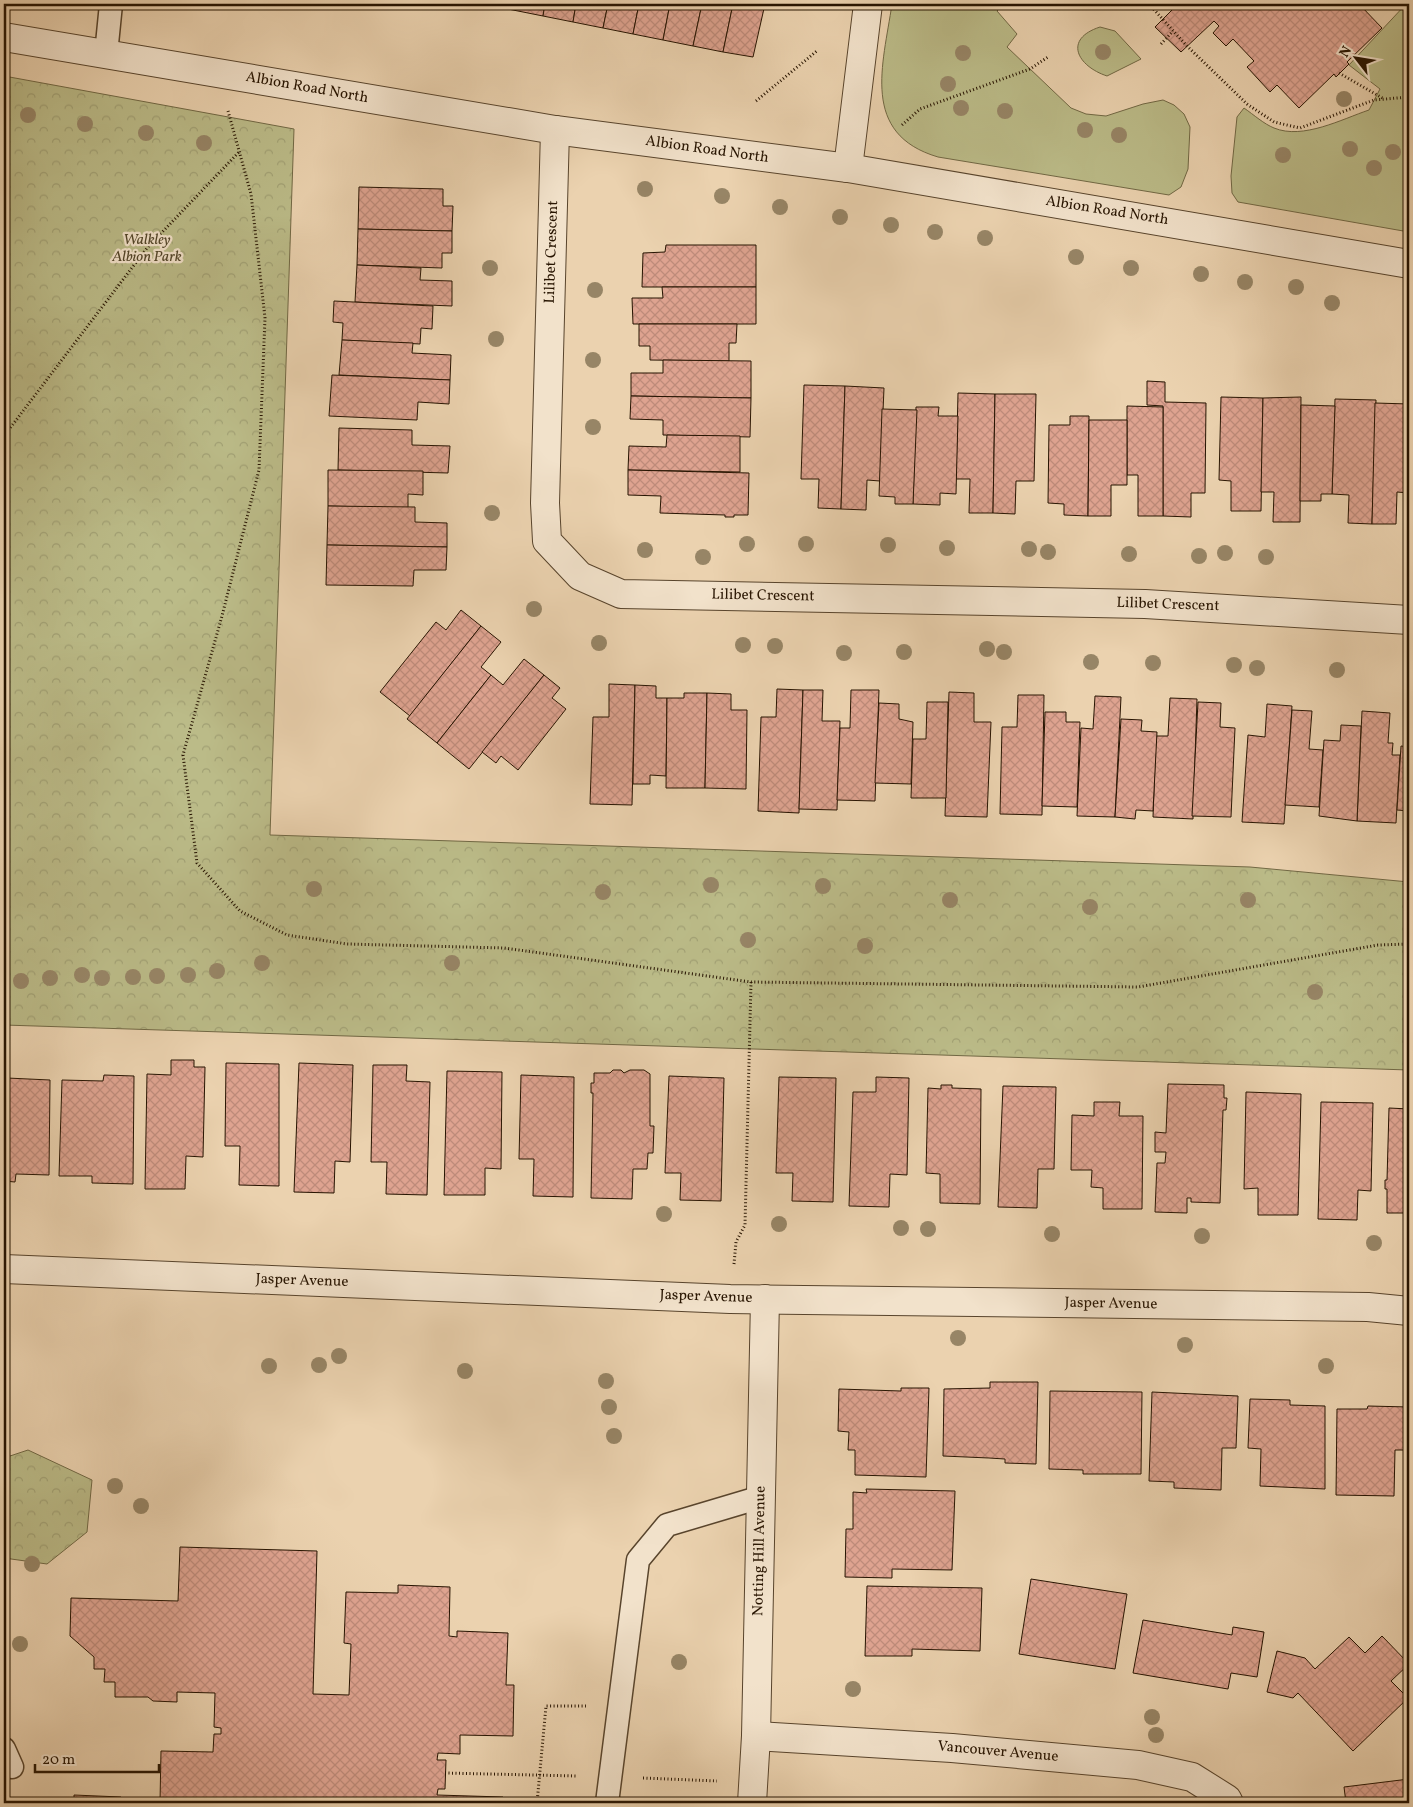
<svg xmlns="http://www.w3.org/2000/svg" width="1413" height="1807" viewBox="0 0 1413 1807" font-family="Vollkorn,serif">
  <defs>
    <pattern id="park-crowns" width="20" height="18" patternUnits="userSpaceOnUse" patternTransform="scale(1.25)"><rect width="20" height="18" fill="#bb8"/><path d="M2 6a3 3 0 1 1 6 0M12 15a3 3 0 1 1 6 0" fill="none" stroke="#a1a074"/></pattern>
    <pattern id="building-cross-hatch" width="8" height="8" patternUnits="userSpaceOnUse" patternTransform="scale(1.25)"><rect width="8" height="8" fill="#dea390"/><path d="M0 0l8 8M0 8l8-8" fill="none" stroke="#be8b7a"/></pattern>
  </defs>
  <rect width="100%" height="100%" fill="#ebd2af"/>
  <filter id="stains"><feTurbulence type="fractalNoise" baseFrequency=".004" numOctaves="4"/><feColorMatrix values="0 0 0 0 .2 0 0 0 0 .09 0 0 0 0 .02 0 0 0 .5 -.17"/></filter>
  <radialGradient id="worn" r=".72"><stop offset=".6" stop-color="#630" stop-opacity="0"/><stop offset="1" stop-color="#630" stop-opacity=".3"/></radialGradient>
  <g fill="#bb8" stroke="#716844">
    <path d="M892,4H1003L997,11L1017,34L1007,47L1071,108L1086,114L1106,116L1143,104L1163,100L1174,105L1184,114L1190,127L1188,169L1181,187L1169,195L938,157C860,134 883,65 892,4Z"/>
    <path d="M1406,4H1409V232L1238,202L1232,193L1231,176L1237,117L1244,108C1254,115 1264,124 1274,128C1303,140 1342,119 1369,110L1380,89L1349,65Z"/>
    <path d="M1100,27L1115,31L1141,59L1107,76C1077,66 1063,39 1100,27Z"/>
  </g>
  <g fill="url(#park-crowns)" stroke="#716844">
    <path d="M4,76L294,129L270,835L1250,867L1409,882V1070L4,1025Z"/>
    <path d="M28,1450L92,1480L87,1532L47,1564L4,1558V1458Z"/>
  </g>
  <g fill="url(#building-cross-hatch)" stroke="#271401">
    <path d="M483,4H514L513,10Z"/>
    <path d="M514,4H545L543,16L513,10Z"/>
    <path d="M545,4H576L573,22L543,16Z"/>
    <path d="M576,4H608L603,28L573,22Z"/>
    <path d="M608,4H639L633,34L603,28Z"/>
    <path d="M639,4H670L663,40L633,34Z"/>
    <path d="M670,4H702L693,46L663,40Z"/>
    <path d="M702,4H733L723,52L693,46Z"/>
    <path d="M733,4H765L753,57L723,52Z"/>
    <path d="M1178,4H1361L1360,5L1382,28L1347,62L1349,64L1336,77L1334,74L1299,108L1277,85L1270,92L1247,67L1254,61L1233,39L1226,46L1213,33L1219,26L1214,21L1181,52L1155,27Z"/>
    <path d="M359,187L443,189V206H453L452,231L358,229Z"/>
    <path d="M358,229L452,231V253H442V268L357,265Z"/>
    <path d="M666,245H756V287H642L643,253L665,252Z"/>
    <path d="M357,265L421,268L420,280L452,281V306L355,302Z"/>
    <path d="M662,287H756V324H633L632,298H663Z"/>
    <path d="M334,301L433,306L432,329L421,328L420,344L342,340L343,323L333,322Z"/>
    <path d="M639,324H737L736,343H729V361L650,360V346H639Z"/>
    <path d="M342,340L413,343L412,353L451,355L450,380L339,375Z"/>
    <path d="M663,360L751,361V398L631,396V373H663Z"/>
    <path d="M332,375L450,380L449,404L418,402L417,420L329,416Z"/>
    <path d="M1147,381L1165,382V402L1206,403L1205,493H1191V517L1163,516V406L1147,405Z"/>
    <path d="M804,385L845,386L841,509L818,508L819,479H801Z"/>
    <path d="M845,386L884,388L880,481L867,480L866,510L841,509Z"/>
    <path d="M958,393L995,394L993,513H969L970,479H956Z"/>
    <path d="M995,394H1036L1034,481H1016L1015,514L993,513Z"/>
    <path d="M631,396L751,398L750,437L663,435V420L630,419Z"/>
    <path d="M1221,397L1263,398L1261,511H1231V481L1219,480Z"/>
    <path d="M1301,397L1300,522H1273L1274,492H1261L1263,398Z"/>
    <path d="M1335,399L1376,400L1372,524L1348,523L1349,495L1332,494Z"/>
    <path d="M1375,403L1409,404V493L1397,492L1396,524H1372Z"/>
    <path d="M1301,405L1335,406L1332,494H1321V501H1300Z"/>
    <path d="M1127,406L1163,407V516H1138V475H1127Z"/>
    <path d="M916,407H939L938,416H958L956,494L940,493V505L913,504Z"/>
    <path d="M882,409L917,410L913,504H895V497L879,496Z"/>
    <path d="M1070,416H1089L1088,516L1064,515V504L1048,503L1049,425H1070Z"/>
    <path d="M1089,420H1127V485H1111V516H1088Z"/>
    <path d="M339,428L412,430V445L450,446L448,473L338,470Z"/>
    <path d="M667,435L740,436V472L628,470L629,446L666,447Z"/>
    <path d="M328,470L423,471V495L408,494V508L328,506Z"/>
    <path d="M628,470L749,473L748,515H734V517H725V515L660,513L661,496L628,495Z"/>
    <path d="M328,506L415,507V522L447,523V547L327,545Z"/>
    <path d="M327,545L447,547L446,570H414L413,586L326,585Z"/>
    <path d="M461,610L481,626L410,716L380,692L436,622L446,630Z"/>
    <path d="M481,626L501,642L481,667L491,675L437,743L407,719Z"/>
    <path d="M524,659L544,675L469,769L437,743L491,675L503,685Z"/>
    <path d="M544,675L560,688L552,698L566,709L518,770L501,756L496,763L482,752Z"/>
    <path d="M609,684L635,685L632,805L590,804L593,717H609Z"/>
    <path d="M635,685L656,686V698H667L666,776L650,775V784H633Z"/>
    <path d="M777,689L803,690L799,813L758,811L761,717H776Z"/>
    <path d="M803,690H823L822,721H840L837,810L799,809Z"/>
    <path d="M851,690H879L875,801L837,800L840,728H850Z"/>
    <path d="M949,692L974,693V722H991L987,817L945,816Z"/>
    <path d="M684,693H707L705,788H666L667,698H684Z"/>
    <path d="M707,693L731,694V710H747L746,789L705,788Z"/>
    <path d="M1018,695H1044L1042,815L1000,814L1002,727H1017Z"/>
    <path d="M1095,696L1121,697L1115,817L1077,816L1081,728L1093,729Z"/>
    <path d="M1170,698L1197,699L1193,819L1153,817L1156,736H1168Z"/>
    <path d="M927,702H948L946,798H911L913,739H926Z"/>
    <path d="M1198,702L1221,703L1220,727L1235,728L1231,817L1192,816Z"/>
    <path d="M879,703L899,704V719L913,722L911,784L875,783Z"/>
    <path d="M1267,704L1292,706L1284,824L1242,822L1248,735L1265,737Z"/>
    <path d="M1292,710L1312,711L1309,749L1323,750L1319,807L1285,805Z"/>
    <path d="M1362,711L1390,713L1388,743H1393L1392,755H1400L1396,823L1357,821Z"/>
    <path d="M1045,712H1066V722H1080L1077,807L1042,806Z"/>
    <path d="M1121,719L1142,720L1141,731L1157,732L1153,811L1136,810L1135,819L1115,817Z"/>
    <path d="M1341,725L1361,726L1357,821L1319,816L1324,740L1340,741Z"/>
    <path d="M1401,746L1409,747V811L1397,810Z"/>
    <path d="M171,1060H194V1067H205L203,1157L186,1156L185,1189H145L147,1074L171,1075Z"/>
    <path d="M226,1063L279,1064V1186L239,1185L240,1146H225Z"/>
    <path d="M299,1063L353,1065L350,1162L335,1161L334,1193L294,1192Z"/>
    <path d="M373,1065H407L406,1081L430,1082L427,1195L386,1194L387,1162H371Z"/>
    <path d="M613,1070H621L624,1073L630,1070H644L650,1074V1126H654L653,1153H648L647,1169H633L632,1199L591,1198L593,1093H591V1083H594V1073H610Z"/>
    <path d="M447,1071L502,1072L501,1169L485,1168V1195H444Z"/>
    <path d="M4,1072H8L7,1078L50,1080L49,1175L16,1174L15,1182L4,1181Z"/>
    <path d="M104,1075L134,1076L133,1184L92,1183V1176H59L62,1080L103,1081Z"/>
    <path d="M521,1075L574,1077L573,1197L533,1196L534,1159H519Z"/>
    <path d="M669,1076L724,1078L721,1201L680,1200L681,1173H665Z"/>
    <path d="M779,1077L836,1078L833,1202L792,1201L793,1173H776Z"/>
    <path d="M876,1077L909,1078L907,1175L890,1174L889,1207L849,1206L853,1092H876Z"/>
    <path d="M1168,1084L1224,1085V1098H1227L1226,1110H1223L1220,1203L1191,1202V1198H1187V1213L1155,1212L1157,1163H1165L1166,1152H1155V1132L1166,1133Z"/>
    <path d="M941,1085H952V1088L981,1089L980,1204L940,1203V1174L926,1173L928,1088L941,1089Z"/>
    <path d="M1003,1086L1056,1087L1054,1169H1038L1037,1208L998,1207Z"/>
    <path d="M1246,1092L1301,1094L1298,1215H1258V1188L1244,1189Z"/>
    <path d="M1094,1102H1120L1119,1116H1143L1142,1209H1103V1188L1091,1187L1092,1170H1071L1072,1115L1094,1116Z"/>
    <path d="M1321,1102L1373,1103L1371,1191L1358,1190L1357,1220L1318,1219Z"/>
    <path d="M1389,1108L1409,1109V1213H1387V1189H1385V1180H1387Z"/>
    <path d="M990,1382H1038L1036,1464L1005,1463V1459L989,1458L943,1456L944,1389L990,1388Z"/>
    <path d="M901,1388H929L926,1477L855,1475V1450H848L849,1432L838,1431L839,1389L901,1391Z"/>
    <path d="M1050,1391L1142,1392L1141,1474H1083V1470L1049,1469Z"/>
    <path d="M1152,1392L1238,1396L1236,1448H1222L1221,1490L1174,1488V1482L1149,1481Z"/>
    <path d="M1250,1399L1290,1400V1405L1325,1406V1489L1260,1486L1261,1449L1248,1448Z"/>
    <path d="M1368,1406L1409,1407L1408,1450H1395L1394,1496L1336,1495L1337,1409H1367Z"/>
    <path d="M866,1489L955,1491L952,1570L892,1569V1578L845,1577L846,1529H853V1492L867,1493Z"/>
    <path d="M180,1547L317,1551L313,1694L349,1695L351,1644L344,1643L346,1592L398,1593V1585L450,1587L449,1636L457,1637V1631L508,1633L506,1685H514L513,1736L460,1735V1754L438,1753L437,1760H446L445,1789H438L437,1795L503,1797V1803L160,1802L161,1751L213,1752L214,1734H221V1728L214,1727L215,1693L177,1692V1702L153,1701L148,1697H115V1682H104L105,1669H94V1657L70,1636L71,1598L178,1601Z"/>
    <path d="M1031,1579L1127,1594L1115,1669L1019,1654Z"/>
    <path d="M867,1586L982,1588L980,1651L912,1649V1656H865Z"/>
    <path d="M1143,1620L1232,1635L1233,1627L1264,1632L1257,1677L1231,1673L1228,1689L1133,1673Z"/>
    <path d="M1382,1636L1409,1664L1391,1681L1408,1698L1353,1751L1298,1693L1293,1698L1267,1692L1277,1651L1305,1658L1315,1669L1349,1637L1365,1653Z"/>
    <path d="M1409,1779V1803H1346L1344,1787Z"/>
    <path d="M74,1795L121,1797V1803H74Z"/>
  </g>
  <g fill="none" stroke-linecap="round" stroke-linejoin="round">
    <defs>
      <g id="service">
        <path d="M106,54L111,4"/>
        <path d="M4,1749L12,1767"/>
        <path d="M607,1803L638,1560L667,1525L761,1497"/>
      </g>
      <g id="minor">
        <path d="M555,130L545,503L547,541L580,576L621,594L1145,604L1409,620"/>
        <path d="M4,1269L730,1299L1368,1307L1409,1311"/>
        <path d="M756,1736L952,1748L1138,1765L1192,1777L1227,1799L1229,1803"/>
        <path d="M752,1803L756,1736L765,1299"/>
      </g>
      <g id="tertiary">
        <path d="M4,37L555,130L848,168L1409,264"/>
        <path d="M848,168L868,4"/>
      </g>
    </defs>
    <use href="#service" stroke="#58442c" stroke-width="25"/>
    <use href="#minor" stroke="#58442c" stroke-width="30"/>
    <use href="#tertiary" stroke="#58442c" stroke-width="30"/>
    <g stroke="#271401" stroke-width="3" stroke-dasharray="1 2.5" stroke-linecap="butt">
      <path d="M1149,4L1187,46L1247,104L1274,122L1300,128L1374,100L1409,97"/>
      <path d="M1161,44L1173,31"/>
      <path d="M1339,73L1384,99"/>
      <path d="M756,101L818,50"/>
      <path d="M228,111L251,194L265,318L259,470L222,616L183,755L197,863L240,911L287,935L347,944L504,948L751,982L1138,987L1378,945L1409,944"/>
      <path d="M902,125L920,109L1030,69L1048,57"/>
      <path d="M4,436L147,248L239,152"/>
      <path d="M734,1264L736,1242L745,1225L751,982"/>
      <path d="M445,1773L577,1776"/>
      <path d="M643,1778L717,1781"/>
      <path d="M537,1803L546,1706H586"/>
    </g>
    <use href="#service" stroke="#f2e2cb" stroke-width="22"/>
    <use href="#minor" stroke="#f2e2cb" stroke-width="28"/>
    <use href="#tertiary" stroke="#f2e2cb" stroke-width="28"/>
  </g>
  <g fill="#978566">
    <circle cx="1103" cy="52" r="8"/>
    <circle cx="963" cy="53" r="8"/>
    <circle cx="948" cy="84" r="8"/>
    <circle cx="1344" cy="99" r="8"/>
    <circle cx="961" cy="108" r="8"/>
    <circle cx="1005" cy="111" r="8"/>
    <circle cx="28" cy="115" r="8"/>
    <circle cx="85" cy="124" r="8"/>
    <circle cx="1085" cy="130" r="8"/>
    <circle cx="146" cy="133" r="8"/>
    <circle cx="1119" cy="135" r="8"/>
    <circle cx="204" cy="143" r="8"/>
    <circle cx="1350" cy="149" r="8"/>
    <circle cx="1393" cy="152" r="8"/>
    <circle cx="1283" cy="155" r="8"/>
    <circle cx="1374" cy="168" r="8"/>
    <circle cx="645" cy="189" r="8"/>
    <circle cx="722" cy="196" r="8"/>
    <circle cx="780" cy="207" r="8"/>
    <circle cx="840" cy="217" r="8"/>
    <circle cx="891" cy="225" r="8"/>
    <circle cx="935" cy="232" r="8"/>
    <circle cx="985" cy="238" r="8"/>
    <circle cx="1076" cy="257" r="8"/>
    <circle cx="490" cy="268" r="8"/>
    <circle cx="1131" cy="268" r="8"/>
    <circle cx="1201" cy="274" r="8"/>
    <circle cx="1245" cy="282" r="8"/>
    <circle cx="1296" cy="287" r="8"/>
    <circle cx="595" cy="290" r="8"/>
    <circle cx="1332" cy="303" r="8"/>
    <circle cx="496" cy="339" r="8"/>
    <circle cx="593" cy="360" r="8"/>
    <circle cx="593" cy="427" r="8"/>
    <circle cx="492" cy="513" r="8"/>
    <circle cx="747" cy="544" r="8"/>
    <circle cx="806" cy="544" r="8"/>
    <circle cx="888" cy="545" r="8"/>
    <circle cx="947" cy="548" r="8"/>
    <circle cx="1029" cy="549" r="8"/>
    <circle cx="645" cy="550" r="8"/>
    <circle cx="1048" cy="552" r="8"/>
    <circle cx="1225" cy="553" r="8"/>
    <circle cx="1129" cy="554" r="8"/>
    <circle cx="1199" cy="556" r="8"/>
    <circle cx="703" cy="557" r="8"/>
    <circle cx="1266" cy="557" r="8"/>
    <circle cx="534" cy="609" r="8"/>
    <circle cx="599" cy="643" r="8"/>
    <circle cx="743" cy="645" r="8"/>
    <circle cx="775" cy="646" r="8"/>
    <circle cx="987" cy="649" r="8"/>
    <circle cx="904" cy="652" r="8"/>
    <circle cx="1004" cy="652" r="8"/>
    <circle cx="844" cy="653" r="8"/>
    <circle cx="1091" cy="662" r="8"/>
    <circle cx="1153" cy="663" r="8"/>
    <circle cx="1234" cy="665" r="8"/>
    <circle cx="1257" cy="668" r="8"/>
    <circle cx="1337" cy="670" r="8"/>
    <circle cx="711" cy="885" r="8"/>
    <circle cx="823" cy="886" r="8"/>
    <circle cx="314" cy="889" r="8"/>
    <circle cx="603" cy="892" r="8"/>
    <circle cx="950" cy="900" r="8"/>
    <circle cx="1248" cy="900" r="8"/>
    <circle cx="1090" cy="907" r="8"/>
    <circle cx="748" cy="940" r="8"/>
    <circle cx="865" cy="946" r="8"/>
    <circle cx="262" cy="963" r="8"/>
    <circle cx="452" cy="963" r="8"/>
    <circle cx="217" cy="971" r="8"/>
    <circle cx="82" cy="975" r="8"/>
    <circle cx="188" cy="975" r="8"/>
    <circle cx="157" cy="976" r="8"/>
    <circle cx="133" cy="977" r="8"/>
    <circle cx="50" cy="978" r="8"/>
    <circle cx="102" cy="978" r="8"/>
    <circle cx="21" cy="981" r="8"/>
    <circle cx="1315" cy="992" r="8"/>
    <circle cx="664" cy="1214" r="8"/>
    <circle cx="779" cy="1224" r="8"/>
    <circle cx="901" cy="1228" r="8"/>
    <circle cx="928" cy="1229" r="8"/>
    <circle cx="1052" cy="1234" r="8"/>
    <circle cx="1202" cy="1236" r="8"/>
    <circle cx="1374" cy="1243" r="8"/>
    <circle cx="958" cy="1338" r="8"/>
    <circle cx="1185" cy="1345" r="8"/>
    <circle cx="339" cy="1356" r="8"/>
    <circle cx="319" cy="1365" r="8"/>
    <circle cx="269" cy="1366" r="8"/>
    <circle cx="1326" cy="1366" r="8"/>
    <circle cx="465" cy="1371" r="8"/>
    <circle cx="606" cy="1381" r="8"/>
    <circle cx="609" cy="1407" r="8"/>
    <circle cx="614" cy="1436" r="8"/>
    <circle cx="115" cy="1486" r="8"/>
    <circle cx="141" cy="1506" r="8"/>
    <circle cx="32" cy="1564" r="8"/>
    <circle cx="20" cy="1644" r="8"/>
    <circle cx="679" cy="1662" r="8"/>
    <circle cx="853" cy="1689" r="8"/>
    <circle cx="1152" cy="1717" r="8"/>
    <circle cx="1156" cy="1735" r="8"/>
  </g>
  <g text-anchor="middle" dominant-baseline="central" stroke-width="4.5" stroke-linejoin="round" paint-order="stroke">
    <g font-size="15" fill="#271401" stroke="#f2e2cb">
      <text transform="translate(307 88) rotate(10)">Albion Road North</text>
      <text transform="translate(707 150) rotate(8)">Albion Road North</text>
      <text transform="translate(1107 211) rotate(9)">Albion Road North</text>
      <text transform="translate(552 252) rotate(-88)">Lilibet Crescent</text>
      <text transform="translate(763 596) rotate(1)">Lilibet Crescent</text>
      <text transform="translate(1168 605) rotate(2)">Lilibet Crescent</text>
      <text transform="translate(302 1281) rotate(2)">Jasper Avenue</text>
      <text transform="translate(706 1297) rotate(2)">Jasper Avenue</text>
      <text transform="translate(1111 1304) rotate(1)">Jasper Avenue</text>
      <text transform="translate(760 1551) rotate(-89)">Notting Hill Avenue</text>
      <text transform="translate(998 1752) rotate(5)">Vancouver Avenue</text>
    </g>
    <g font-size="15" font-style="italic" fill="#53462a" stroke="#f2e2cb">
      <text x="147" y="240">Walkley<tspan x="147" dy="17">Albion Park</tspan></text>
    </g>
  </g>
  <rect width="1413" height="1807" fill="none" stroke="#ebd2af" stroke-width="20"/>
  <rect x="5" y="5" width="1403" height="1797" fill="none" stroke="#271401" stroke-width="2.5"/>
  <rect x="10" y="10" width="1393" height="1787" fill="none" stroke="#271401"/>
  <g transform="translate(1356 58) rotate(301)" stroke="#f2e2cb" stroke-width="4" paint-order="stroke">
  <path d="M0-4L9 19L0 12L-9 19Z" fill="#271401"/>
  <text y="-8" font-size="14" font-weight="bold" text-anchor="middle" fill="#271401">N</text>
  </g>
  <path d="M35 1764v8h124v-8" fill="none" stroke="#271401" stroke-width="2.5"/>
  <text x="42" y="1764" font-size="15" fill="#271401" stroke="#f2e2cb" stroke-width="4" paint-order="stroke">20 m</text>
  <rect width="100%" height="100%" filter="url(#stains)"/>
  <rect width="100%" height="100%" fill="url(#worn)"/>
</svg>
